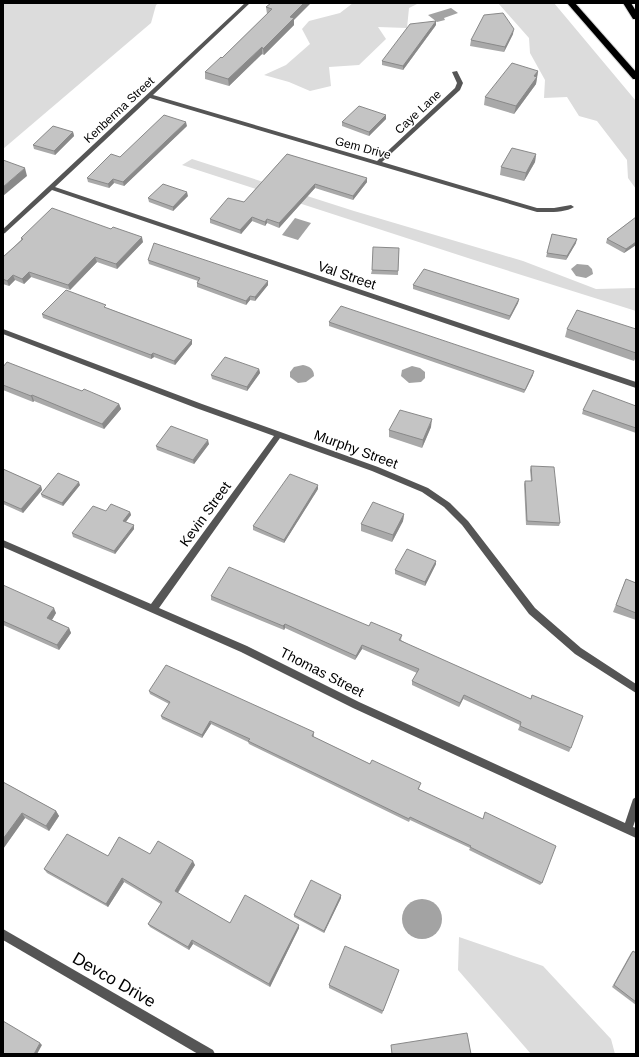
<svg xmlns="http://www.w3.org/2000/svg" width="639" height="1057" viewBox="0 0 639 1057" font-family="Arial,sans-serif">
  <rect width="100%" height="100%" fill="#fff"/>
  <g fill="#dcdcdc">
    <path d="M3,3H159L156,5L151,23L3,149Z"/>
    <path d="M353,3H419L409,8L407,28L378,27L386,39L359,65L329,67L331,86L310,91L289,82L264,75L286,65L310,44L302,29L309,21L340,13Z"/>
    <path d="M498,3H554L636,101V189L628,178L627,160L597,121L579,116L567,97L544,98L545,80L530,53L529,38Z"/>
    <path d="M192,159L354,211L523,261L596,289L636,288V311L471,259L182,165Z"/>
    <path d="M459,937L543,966L611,1039L615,1054H531L458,970Z"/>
  </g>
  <g fill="#a3a3a3">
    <path d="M451,8L458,13L444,18L445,20L437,22L428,15Z"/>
    <path d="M295,218L311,223L298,240L282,235Z"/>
    <path d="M577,264L588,265L592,269L593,274L586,278L576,276L571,269Z"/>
    <path d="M303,365C309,366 314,369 314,376L306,382L298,383L290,377V372L294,367Z"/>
    <path d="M412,366L420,368L425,372V378L421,382L409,383L401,376L402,370Z"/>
    <circle cx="422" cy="919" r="20"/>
  </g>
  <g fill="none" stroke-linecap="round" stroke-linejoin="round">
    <defs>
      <g id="motorway">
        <path d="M567,3H575L636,72V79H633Z"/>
        <path d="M623,3H631L636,11V19H633Z"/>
      </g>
    </defs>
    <use href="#motorway" stroke="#dbdbdb" stroke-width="2"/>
    <g fill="#555" fill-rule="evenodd">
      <path d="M245,3H250L153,95L377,161L455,88L457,83L452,72L457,71L463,83L460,90L382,162L537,208H554L571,205L574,207C565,213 548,212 537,212L150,98L55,187L636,382V388L52,190L5,233L3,234V229Z"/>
      <path d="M3,329L202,404L378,467L428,488L450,503L468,521L535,608L581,648L636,684V693L575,654L529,614L462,525L444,507L422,492L372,471L280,438L159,608L247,646L359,702L625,823L633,799L636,797V818L633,827L636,828V838L353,708L241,652L3,547V540L151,604L274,436L196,408L3,334Z"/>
      <path d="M3,929L213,1050L215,1054H198L3,940Z"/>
    </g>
    <use href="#motorway" fill="#000" fill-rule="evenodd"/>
  </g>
  <g fill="#a9a9a9">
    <path d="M271,3L294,20V25L264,55L262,54L229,86L205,79V72L222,58L267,14L266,7Z"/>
    <path d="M436,25L403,70L382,65V61Z"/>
    <path d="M513,34L504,52L470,46L471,40Z"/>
    <path d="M538,71L536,84L514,114L484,105L485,97Z"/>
    <path d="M386,119L369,136L342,126V122Z"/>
    <path d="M187,126L124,186L114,183L109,188L88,182L87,178L120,157Z"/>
    <path d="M73,132L74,136L55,155L34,149L33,145Z"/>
    <path d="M287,154L367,182L353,200L315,188L279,228L267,223L265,226L252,221L241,234L210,223V219L244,202Z"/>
    <path d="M536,154L535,162L524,181L500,175L501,167Z"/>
    <path d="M188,196L173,211L149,202L148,198Z"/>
    <path d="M636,217V245L624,253L606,243L607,239Z"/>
    <path d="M552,234L576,243L566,260L546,257Z"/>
    <path d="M21,238L143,242L117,269L97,262L70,290L31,277L24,284L15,280L9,286L3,284V257L21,240Z"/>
    <path d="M399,248L398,275L371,274L372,270Z"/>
    <path d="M148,260L268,285L255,301L250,300L246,305L197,287V283L198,281L149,264Z"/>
    <path d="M413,285L519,299L518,303L509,320L413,289Z"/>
    <path d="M107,308L192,340V344L175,365L154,357L151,359L43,318L42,314Z"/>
    <path d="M329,322L533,375L524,393L329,326Z"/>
    <path d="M567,329H636V357L634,361L565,337Z"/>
    <path d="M3,367L119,404L121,409L104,429L34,401L33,402L3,390Z"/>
    <path d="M259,369L260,373L247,391L212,379L211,375Z"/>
    <path d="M636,406V433L582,414L583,410Z"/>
    <path d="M431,427L422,448L389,437V430Z"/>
    <path d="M209,444L194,464L157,450L156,446Z"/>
    <path d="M531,466L560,523L559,526L526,525L524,484L525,481H531L530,470Z"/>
    <path d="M3,469L41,486L42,490L23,513L3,504Z"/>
    <path d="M80,485L63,506L42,497L41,494Z"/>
    <path d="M318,489L284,543L253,530V526Z"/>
    <path d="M106,511L130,512L131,515L126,522L134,529L115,554L73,537L72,533Z"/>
    <path d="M404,514L403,521L392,542L361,531V524Z"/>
    <path d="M436,564L425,586L395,574V570Z"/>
    <path d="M626,579L636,583V620L613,612Z"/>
    <path d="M3,585L56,613L52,620L69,628L71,633L59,650L3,625Z"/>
    <path d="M211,596L369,626L402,635L401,640L571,748L569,752L518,730L520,725L463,699L459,707L412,685V681L417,673L362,649L355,660L285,628L284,630L211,600Z"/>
    <path d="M149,691L314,732V737L370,764L420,785L419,789L542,883L540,885L469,850L470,848L410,820L409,822L249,744L248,742L211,724L202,738L162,719L161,716L169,704L150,694Z"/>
    <path d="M3,782L56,811L59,816L49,831L25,818L3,849Z"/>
    <path d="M150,854L195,865L178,893L230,923L299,928L270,987L193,944L189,950L150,927L148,924L161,904L124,882L108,907L47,873L44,869L108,856Z"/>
    <path d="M341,898L324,933L294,917V915Z"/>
    <path d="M633,951L636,953V1005L612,987L631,953Z"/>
    <path d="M399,970L382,1014L329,988V985Z"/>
  </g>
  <g fill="#898989">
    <path d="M304,3H311L294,20V25L264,55L263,49L290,17Z"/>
    <path d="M436,21V25L403,70V66Z"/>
    <path d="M514,29L513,34L504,52L505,47Z"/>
    <path d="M262,47V54L229,86L228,79Z"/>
    <path d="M538,71L536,84L514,114L516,106L534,76Z"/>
    <path d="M386,115V119L369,136V132Z"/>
    <path d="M186,122L187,126L124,186L123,182Z"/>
    <path d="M73,132L74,136L55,155L54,151Z"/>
    <path d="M536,154L535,162L524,181L526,173Z"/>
    <path d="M25,168L27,176L3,196V187Z"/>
    <path d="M367,178V182L353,200V196Z"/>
    <path d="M113,179L114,183L109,188L108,184Z"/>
    <path d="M315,184V188L279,228V223Z"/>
    <path d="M187,192L188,196L173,211V207Z"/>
    <path d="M252,217V221L241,234L240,230Z"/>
    <path d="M267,219V223L265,226V222Z"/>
    <path d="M142,237L143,242L117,269L116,264Z"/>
    <path d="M577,239L576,243L566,260L567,256Z"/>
    <path d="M636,242V245L624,253L626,249Z"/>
    <path d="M95,257L97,262L70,290L68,285Z"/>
    <path d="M29,272L31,277L24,284L22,279Z"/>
    <path d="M13,275L15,280L9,286L7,281Z"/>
    <path d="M268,281V285L255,301V297Z"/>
    <path d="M250,296V300L246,305V301Z"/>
    <path d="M519,299L518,303L509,320L510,316Z"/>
    <path d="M192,340V344L175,365L174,361Z"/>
    <path d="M153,353L154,357L151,359V355Z"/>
    <path d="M259,369L260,373L247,391V387Z"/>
    <path d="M534,371L533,375L524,393L525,390Z"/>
    <path d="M32,395L34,401L33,402L31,396Z"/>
    <path d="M119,404L121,409L104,429L102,424Z"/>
    <path d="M432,419L431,427L422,448L423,440Z"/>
    <path d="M208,440L209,444L194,464L193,460Z"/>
    <path d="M79,482L80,485L63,506L62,503Z"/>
    <path d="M318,485V489L284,543V540Z"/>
    <path d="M41,486L42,490L23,513L21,509Z"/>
    <path d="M130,512L131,515L124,524L123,521Z"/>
    <path d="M404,514L403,521L392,542L393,535Z"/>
    <path d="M134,525V529L115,554L114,551Z"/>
    <path d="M436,561V564L425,586V582Z"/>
    <path d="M54,608L56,613L50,623L47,618Z"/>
    <path d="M285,624V628L284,630L283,626Z"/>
    <path d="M69,628L71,633L59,650L57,645Z"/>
    <path d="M362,645V649L355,660L356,656Z"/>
    <path d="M464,695L463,699L459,707L460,703Z"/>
    <path d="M210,721L211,724L202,738V735Z"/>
    <path d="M56,811L59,816L49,831L46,826Z"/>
    <path d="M22,813L25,818L3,849V839Z"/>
    <path d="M193,861L195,865L176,895L175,891Z"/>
    <path d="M122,878L124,882L108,907L106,904Z"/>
    <path d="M341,895V898L324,933V931Z"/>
    <path d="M299,925V928L270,987L269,984Z"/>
    <path d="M192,940L193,944L189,950L188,947Z"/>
    <path d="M40,1043L42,1045L37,1054H34Z"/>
  </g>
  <g fill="#c4c4c4" stroke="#898989">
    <path d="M271,3H304L290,17L294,18L263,49L262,47L228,79L205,72L221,57L222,58L272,9L266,7Z"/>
    <path d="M503,13L514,29L505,47L471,40L484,15Z"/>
    <path d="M436,21L403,66L382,61L410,24Z"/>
    <path d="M512,63L538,71L534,76L537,77L516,106L485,97Z"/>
    <path d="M359,106L386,115L369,132L342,122Z"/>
    <path d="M164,115L186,122L123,182L113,179L108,184L87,178L111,154L120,157Z"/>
    <path d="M53,126L73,132L54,151L33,145Z"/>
    <path d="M512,148L536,154L526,173L501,167Z"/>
    <path d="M287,154L367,178L353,196L315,184L279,223L267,219L265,222L252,217L240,230L210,219L228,198L244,202Z"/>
    <path d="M3,160L25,168L3,187Z"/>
    <path d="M163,184L187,192L173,207L148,198Z"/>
    <path d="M52,208L111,229L113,227L142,237L116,264L95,257L68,285L29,272L22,279L13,275L7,281L3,279V257L23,239L21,238Z"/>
    <path d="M636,217V242L626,249L607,239Z"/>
    <path d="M552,234L577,239L567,256L547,253Z"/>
    <path d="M154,243L268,281L255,297L250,296L246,301L197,283L200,278L148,260Z"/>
    <path d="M373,247L399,248L398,271L372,270Z"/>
    <path d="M424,269L519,299L510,316L413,285Z"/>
    <path d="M66,290L106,305L104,307L192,340L174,361L153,353L151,355L42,314Z"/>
    <path d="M341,306L534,371L525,390L329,322Z"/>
    <path d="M577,310L636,329V353L567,329Z"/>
    <path d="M225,357L259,369L247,387L211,375Z"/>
    <path d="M7,362L82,391L84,389L119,404L102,424L32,395L31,396L3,385V367Z"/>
    <path d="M593,390L636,406V428L583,410Z"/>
    <path d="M400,410L432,419L423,440L389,430Z"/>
    <path d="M171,426L208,440L193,460L156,446Z"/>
    <path d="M531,466L554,467L560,523L527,521L525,481H532Z"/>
    <path d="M3,469L41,486L21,509L3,501Z"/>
    <path d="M58,473L79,482L62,503L41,494Z"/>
    <path d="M290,474L318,485L284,540L253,526Z"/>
    <path d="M373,502L404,514L393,535L361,524Z"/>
    <path d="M111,504L130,512L123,521L134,525L114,551L72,533L93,506L106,511Z"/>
    <path d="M407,549L436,561L425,582L395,570Z"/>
    <path d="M229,567L369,626L371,622L402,635L399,640L531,699L532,695L583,716L571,748L520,726L521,722L464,695L460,703L412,681L419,669L362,645L356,656L285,624L283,626L211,596Z"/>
    <path d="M626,579L636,583V613L616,605Z"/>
    <path d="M3,585L54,608L47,618L69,628L57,645L3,621Z"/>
    <path d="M166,665L314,732L312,736L370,764L372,760L421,783L418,789L483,819L485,812L556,846L542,883L470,847L471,846L410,817L409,819L248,741L250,739L210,721L202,735L161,716L170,702L149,691Z"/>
    <path d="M3,782L56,811L46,826L22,813L3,839Z"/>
    <path d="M67,834L108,856L119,837L150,854L158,841L193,861L175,891L230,923L245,895L299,925L269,984L192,940L188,947L148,924L162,902L122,878L106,904L44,869Z"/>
    <path d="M311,880L341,895L324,931L294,915Z"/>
    <path d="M345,946L399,970L383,1011L329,985Z"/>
    <path d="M633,951L636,953V1002L614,985Z"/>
    <path d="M3,1021L40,1043L34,1054H3Z"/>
    <path d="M467,1033L471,1054H392L391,1045Z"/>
  </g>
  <g text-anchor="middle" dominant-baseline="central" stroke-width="3" stroke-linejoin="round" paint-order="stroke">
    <g font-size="12" fill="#000" stroke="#fff">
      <text transform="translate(119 110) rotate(-43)">Kenberma Street</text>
      <text transform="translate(418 112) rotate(-43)">Caye Lane</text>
      <text transform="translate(363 148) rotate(15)">Gem Drive</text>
    </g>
    <g font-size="14" fill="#000" stroke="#fff">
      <text transform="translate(347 275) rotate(19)">Val Street</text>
      <text transform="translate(356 449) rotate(20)">Murphy Street</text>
      <text transform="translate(205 514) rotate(-54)">Kevin Street</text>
      <text transform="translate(322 672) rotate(27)">Thomas Street</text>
    </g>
    <g font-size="17" fill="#000" stroke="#fff">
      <text transform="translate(114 980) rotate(30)">Devco Drive</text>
    </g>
  </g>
  <rect width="639" height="1057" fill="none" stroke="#000000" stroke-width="8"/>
</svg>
